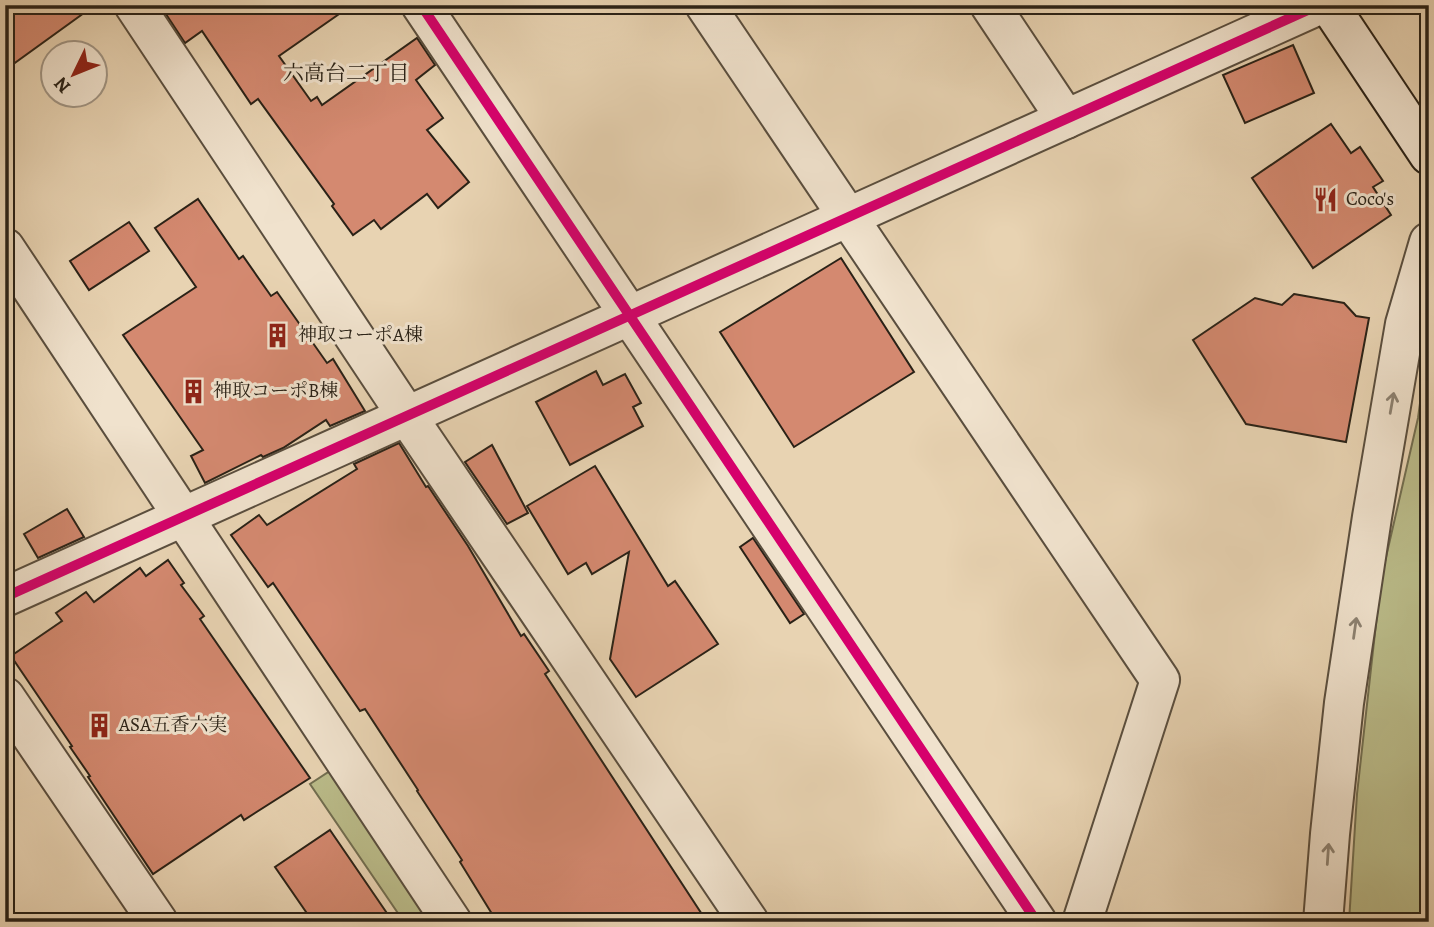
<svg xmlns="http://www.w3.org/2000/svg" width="1434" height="927" viewBox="0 0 1434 927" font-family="Alegreya,'Noto Serif JP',serif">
  <rect width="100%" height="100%" fill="#e8d3b2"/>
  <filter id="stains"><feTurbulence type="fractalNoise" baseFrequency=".00286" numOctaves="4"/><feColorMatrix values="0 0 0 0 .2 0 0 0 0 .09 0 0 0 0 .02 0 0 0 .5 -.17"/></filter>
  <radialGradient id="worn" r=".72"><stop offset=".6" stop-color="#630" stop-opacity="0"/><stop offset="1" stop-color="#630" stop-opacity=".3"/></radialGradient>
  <g fill="#babb89" stroke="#726e50" stroke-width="2">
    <path d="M1429,337V922H1349L1357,794L1381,579L1418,418Z"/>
    <path d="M333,769L436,922H404L310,784Z"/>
  </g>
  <g fill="#d48970" stroke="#2a2217" stroke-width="2">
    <path d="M5,5H95L5,70Z"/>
    <path d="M160,5H352L279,56L311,101L317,97L322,105L417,38L435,65L416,80L443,118L427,130L469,182L438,208L427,194L381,229L374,220L353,235L332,206L334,204L258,99L251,104L202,31L185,43Z"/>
    <path d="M1293,45L1314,93L1245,123L1223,75Z"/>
    <path d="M1331,124L1351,153L1360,147L1383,181L1373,187L1391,215L1313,268L1252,178Z"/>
    <path d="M198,199L239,259L243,256L271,296L277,292L327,363L333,359L365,411L330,426L326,420L283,448L263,457L261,455L205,483L191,456L203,450L123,335L196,287L155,228Z"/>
    <path d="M129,222L149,251L89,290L70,261Z"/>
    <path d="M841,258L914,372L794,447L720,332Z"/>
    <path d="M1294,294L1344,303L1356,316L1369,318L1346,442L1246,424L1193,340L1255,298L1282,305Z"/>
    <path d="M596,371L603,385L625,374L641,403L633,407L643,426L570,465L536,402Z"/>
    <path d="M399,443L426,487L428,486L468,546L521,636L524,634L549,671L545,674L707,922H497L460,862L462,860L417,791L418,790L365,709L360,711L273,583L268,587L231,535L259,515L267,525L357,469L354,464Z"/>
    <path d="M492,445L528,513L507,524L465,462Z"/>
    <path d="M595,466L668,586L675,581L718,644L636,697L610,659L629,552L592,574L586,563L568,574L527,506Z"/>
    <path d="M67,509L84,537L38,558L24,534Z"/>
    <path d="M753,538L804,614L790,623L740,547Z"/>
    <path d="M168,560L184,583L181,585L204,616L200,619L310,778L244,820L241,815L153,874L88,777L90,776L70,747L72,746L11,656L62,621L56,613L86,592L94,602L140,568L146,576Z"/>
    <path d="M330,830L393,922H313L275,867Z"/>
  </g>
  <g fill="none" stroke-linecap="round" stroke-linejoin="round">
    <defs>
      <g id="minor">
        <path d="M134,5L407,416L749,922"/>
        <path d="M421,5L1037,922"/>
        <path d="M705,5L1160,680L1082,922"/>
        <path d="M990,5L1066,119"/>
        <path d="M5,248L452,922"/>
        <path d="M5,597L1319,5"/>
        <path d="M1323,922L1330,834L1344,703L1372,517L1405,324L1429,242"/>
      </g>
      <path id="tertiary" d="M5,697L158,922"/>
      <path id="secondary" d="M1329,5L1429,155"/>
    </defs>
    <use href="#minor" stroke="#5a4e3e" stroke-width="42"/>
    <use href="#tertiary" stroke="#5a4e3e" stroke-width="42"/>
    <use href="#secondary" stroke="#2a2217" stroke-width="42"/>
    <use href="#minor" stroke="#f0e2cd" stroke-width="38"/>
    <use href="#tertiary" stroke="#f0e2cd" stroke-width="38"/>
    <use href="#secondary" stroke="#f0e2cd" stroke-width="38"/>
    <defs>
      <g id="cycleway">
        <path d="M421,5L1037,922"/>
        <path d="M5,597L1319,5"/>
      </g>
    </defs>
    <use href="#cycleway" stroke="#f0e2cd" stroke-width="15"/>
    <use href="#cycleway" stroke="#d6006c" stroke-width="10"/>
  </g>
  <defs><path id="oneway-shaft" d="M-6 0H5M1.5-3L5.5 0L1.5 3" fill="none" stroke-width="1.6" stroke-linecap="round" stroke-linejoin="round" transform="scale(1.75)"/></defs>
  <g stroke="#8d8272">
    <use href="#oneway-shaft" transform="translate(1392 403) rotate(-80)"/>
    <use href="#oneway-shaft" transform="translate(1355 628) rotate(-82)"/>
    <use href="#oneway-shaft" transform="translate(1328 854) rotate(-86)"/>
  </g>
  <defs>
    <symbol id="restaurant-bare" viewBox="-9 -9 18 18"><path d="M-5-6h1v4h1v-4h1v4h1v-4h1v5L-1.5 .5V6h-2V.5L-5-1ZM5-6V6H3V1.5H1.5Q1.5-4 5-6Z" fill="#8f2418" stroke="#f0e2cd" stroke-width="2.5" paint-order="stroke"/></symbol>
    <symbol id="building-bare" viewBox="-9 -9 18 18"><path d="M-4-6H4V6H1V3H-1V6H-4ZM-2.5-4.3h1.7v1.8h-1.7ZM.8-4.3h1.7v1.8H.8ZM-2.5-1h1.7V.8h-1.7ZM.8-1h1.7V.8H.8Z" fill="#8f2418" stroke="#f0e2cd" stroke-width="2.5" paint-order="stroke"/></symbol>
  </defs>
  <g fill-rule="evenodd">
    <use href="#restaurant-bare" x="1308" y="182" width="35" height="35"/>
    <use href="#building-bare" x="260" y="318" width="35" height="35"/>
    <use href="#building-bare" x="176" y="374" width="35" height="35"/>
    <use href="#building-bare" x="82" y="708" width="35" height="35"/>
  </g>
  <g text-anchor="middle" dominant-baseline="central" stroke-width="6" stroke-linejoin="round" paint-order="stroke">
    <g font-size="19" fill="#2a2217" stroke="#f0e2cd" text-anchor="start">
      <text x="1346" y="199">Coco's</text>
      <text x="298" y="335">神取コーポA棟</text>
      <text x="213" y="391">神取コーポB棟</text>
      <text x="119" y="725">ASA五香六実</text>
    </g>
    <g font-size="21" fill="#2a2217" stroke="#f0e2cd">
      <text x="346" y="73">六高台二丁目</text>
    </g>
  </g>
  <rect width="1434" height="927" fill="none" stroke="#e8d3b2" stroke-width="28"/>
  <rect x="7" y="7" width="1420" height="913" fill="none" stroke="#2a2217" stroke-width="3.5"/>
  <rect x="14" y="14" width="1406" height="899" fill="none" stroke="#2a2217" stroke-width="2"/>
  <g transform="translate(74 74) rotate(227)"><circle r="33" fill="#f0e2cd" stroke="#a19584" stroke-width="2"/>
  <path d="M0-5L12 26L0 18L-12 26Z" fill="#8f2418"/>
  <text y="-10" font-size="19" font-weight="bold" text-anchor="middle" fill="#2a2217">N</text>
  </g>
  <rect width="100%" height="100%" filter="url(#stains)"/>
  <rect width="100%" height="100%" fill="url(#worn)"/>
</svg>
